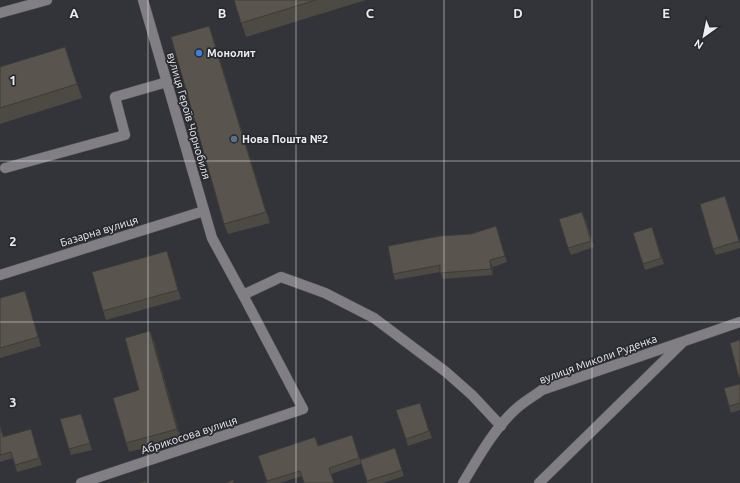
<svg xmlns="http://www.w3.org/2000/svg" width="740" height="483" viewBox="0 0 740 483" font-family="Ubuntu,sans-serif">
  <rect width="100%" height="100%" fill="#32343a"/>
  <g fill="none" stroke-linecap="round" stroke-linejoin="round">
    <defs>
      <g id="minor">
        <path d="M143,0L212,238L243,295L281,277L325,293L374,318L446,372L472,395L501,426"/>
        <path d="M0,13L47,0"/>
        <path d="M5,168L125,135L115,97L167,82"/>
        <path d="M0,275L204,211"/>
        <path d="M81,483L303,409L243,295"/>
        <path d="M463,483C478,458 495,427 517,408C525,401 534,396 542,390L740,322"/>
        <path d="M539,483L682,343"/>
      </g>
    </defs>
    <use href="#minor" stroke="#505257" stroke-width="11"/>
    <use href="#minor" stroke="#817f83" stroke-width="10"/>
  </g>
  <g fill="#4d4943">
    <path d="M234,0H366L246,37Z"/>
    <path d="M209,26L213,36L270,223L228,234L224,224Z"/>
    <path d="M65,47L82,98L0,124V67Z"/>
    <path d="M727,202L740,244V248L716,255L713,249Z"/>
    <path d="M585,218L594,247L571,255L568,248Z"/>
    <path d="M496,226L507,262L493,267V275L443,279L440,272L395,280L393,274L471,234Z"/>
    <path d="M654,233L664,264L645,270L643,264Z"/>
    <path d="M170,260L181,299L106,320L103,311Z"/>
    <path d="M25,291L28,300L41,346L0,358V298Z"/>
    <path d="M154,340L181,438L129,452L126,443L139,390Z"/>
    <path d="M740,384V410L731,413L729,406Z"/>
    <path d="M420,403L432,438L408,446L396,410Z"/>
    <path d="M81,414L92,450L71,455L69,449Z"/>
    <path d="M0,426L4,437L31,429L42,465L17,472L13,458L0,462Z"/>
    <path d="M352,435L360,459L395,448L404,476L383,483H367L361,464L331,474L334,483H304L302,476L280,483H267L258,456L318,446Z"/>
  </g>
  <g fill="#3e3c37">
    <path d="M209,26L213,36L270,223L266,212Z"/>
    <path d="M65,47L70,61L82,98L77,84Z"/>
    <path d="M167,251L170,260L181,299L178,290Z"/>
    <path d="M490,260L493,267V275L491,269Z"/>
    <path d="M25,291L28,300L41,346L38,337Z"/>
    <path d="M150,331L154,340L181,438L177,429Z"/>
    <path d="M81,414L84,420L92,450L90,443Z"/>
    <path d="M31,429L33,436L42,465L39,458Z"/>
  </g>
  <g fill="#59554e" stroke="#3e3c37">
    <path d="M234,0H316L241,23Z"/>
    <path d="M209,26L266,212L224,224L171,37Z"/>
    <path d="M65,47L77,84L0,108V67Z"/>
    <path d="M725,196L739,241L713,249L700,204Z"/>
    <path d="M582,212L591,241L568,248L559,219Z"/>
    <path d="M496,226L505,256L490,260L491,269L440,273V265L393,274L388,246L440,236L471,234Z"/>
    <path d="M652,227L661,258L643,264L633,233Z"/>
    <path d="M167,251L178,290L103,311L92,272Z"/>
    <path d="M25,291L38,337L0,348V298Z"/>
    <path d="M150,331L177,429L126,443L113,398L139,390L125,338Z"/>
    <path d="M740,340V377L739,378L730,343Z"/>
    <path d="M740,384V403L729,406L724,388Z"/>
    <path d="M420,403L429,431L406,439L396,410Z"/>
    <path d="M81,414L90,443L69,449L60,419Z"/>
    <path d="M0,426L3,437L31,429L39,458L15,465L11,452L0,455Z"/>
    <path d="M352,435L359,458L329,468L334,483H304L300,471L267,481L258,456L315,437L318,446Z"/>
    <path d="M395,448L402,470L367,481L360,460Z"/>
    <path d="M233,480L234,483H226Z"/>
    <path d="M146,481V483H140Z"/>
  </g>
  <path fill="none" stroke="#ecedf1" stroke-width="1" stroke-opacity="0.55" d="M148,0V483M296,0V483M444,0V483M592,0V483M0,161H740M0,322H740"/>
  <circle fill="#3f7fe0" stroke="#282a30" stroke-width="1.5" cx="199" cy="53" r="4"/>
  <circle fill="#5c6f8a" stroke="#282a30" stroke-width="1.5" cx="234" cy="139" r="4"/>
  <g text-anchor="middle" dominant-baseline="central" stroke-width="3.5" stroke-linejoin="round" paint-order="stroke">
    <g font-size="11" font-weight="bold" fill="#ecedf1" stroke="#282a30" text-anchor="start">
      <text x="207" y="53">Монолит</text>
      <text x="242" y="139">Нова Пошта №2</text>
    </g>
    <g font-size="11" fill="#ecedf1" stroke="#282a30">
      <text transform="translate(189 116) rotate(74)">вулиця Героїв Чорнобиля</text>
      <text transform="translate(99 231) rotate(-17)">Базарна вулиця</text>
      <text transform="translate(598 359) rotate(-20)">вулиця Миколи Руденка</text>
      <text transform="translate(189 435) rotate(-18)">Абрикосова вулиця</text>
    </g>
  </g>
  <g font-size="13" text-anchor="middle" font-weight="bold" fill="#ecedf1" stroke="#282a30" stroke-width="3.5" stroke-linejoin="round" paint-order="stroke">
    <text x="74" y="18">A</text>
    <text x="222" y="18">B</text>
    <text x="370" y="18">C</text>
    <text x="518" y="18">D</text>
    <text x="666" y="18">E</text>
    <text x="13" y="85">1</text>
    <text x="13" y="246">2</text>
    <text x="13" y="407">3</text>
  </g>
  <g transform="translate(704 36) rotate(213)" stroke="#282a30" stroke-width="3" paint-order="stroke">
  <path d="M0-3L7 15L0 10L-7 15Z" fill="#ecedf1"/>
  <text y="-6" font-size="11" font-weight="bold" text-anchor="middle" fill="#ecedf1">N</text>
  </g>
</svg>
